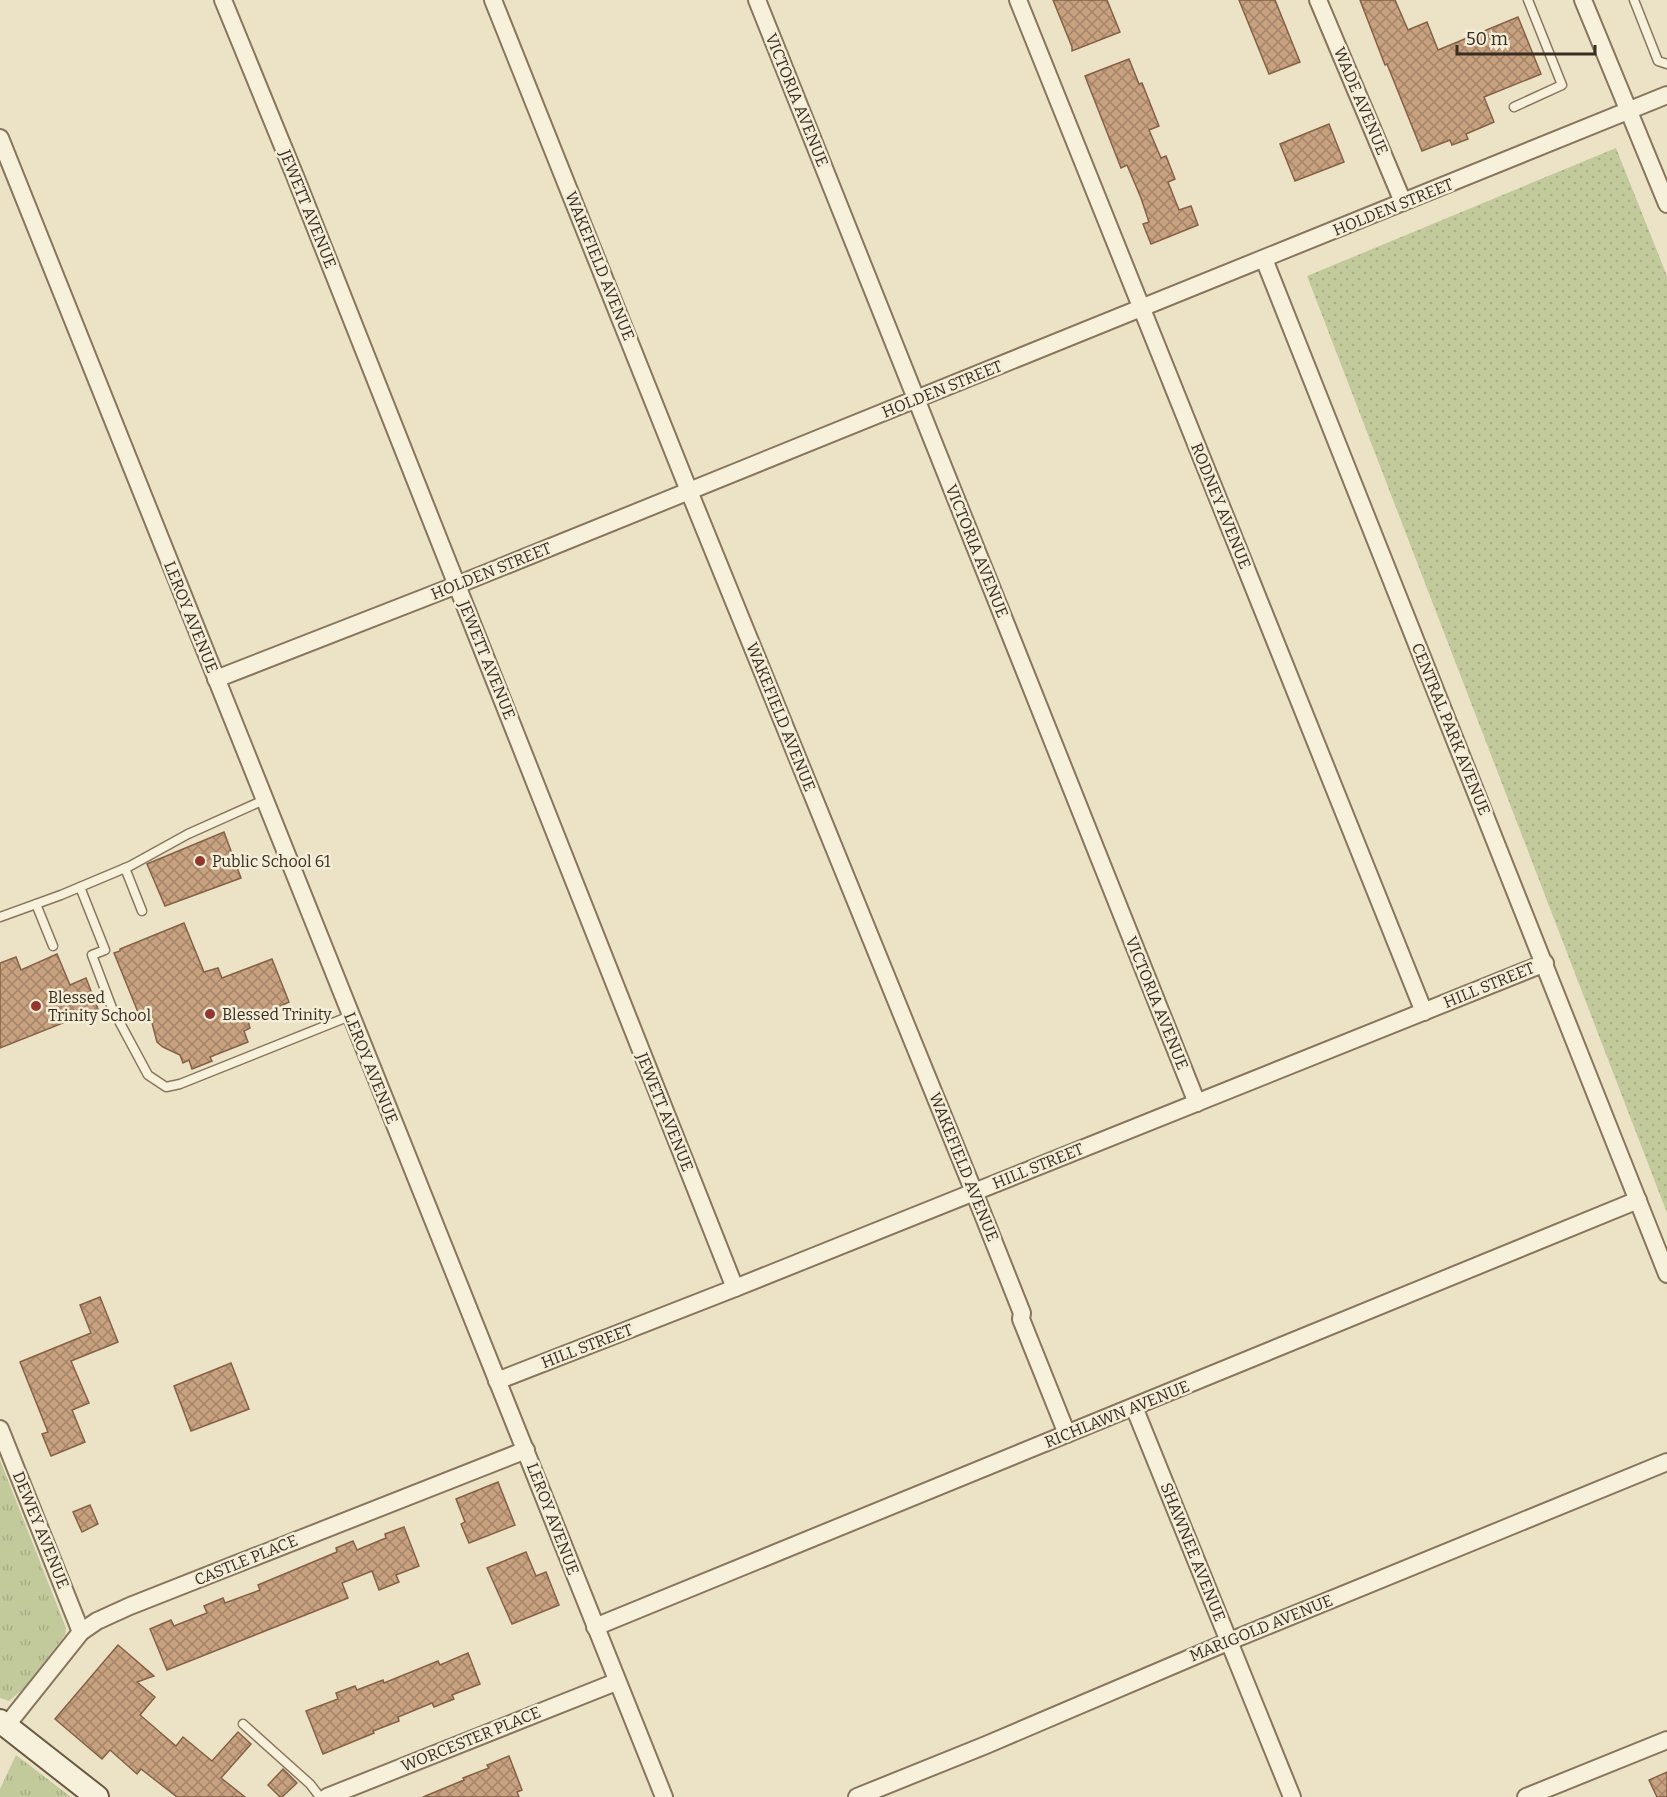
<svg xmlns="http://www.w3.org/2000/svg" width="1667" height="1797" viewBox="0 0 1667 1797" font-family="Bitter,serif">
  <defs>
    <pattern id="grass-dots" width="8" height="8" patternUnits="userSpaceOnUse" patternTransform="scale(1.5)"><rect width="8" height="8" fill="#c2ca9c"/><path d="M2 2h.1M6 6h.1" fill="none" stroke="#a7ae86" stroke-width="1.8" stroke-linecap="round"/></pattern>
    <pattern id="park-tufts" width="24" height="20" patternUnits="userSpaceOnUse" patternTransform="scale(1.5)"><rect width="24" height="20" fill="#c2ca9c"/><path d="M3 7l-1-3M5 7V3M7 7l1-3M15 17l-1-3M17 17v-4M19 17l1-3" fill="none" stroke="#a7ae86"/></pattern>
    <pattern id="building-cross-hatch" width="8" height="8" patternUnits="userSpaceOnUse" patternTransform="scale(1.5)"><rect width="8" height="8" fill="#c8a17f"/><path d="M0 0l8 8M0 8l8-8" fill="none" stroke="#a38468"/></pattern>
  </defs>
  <rect width="100%" height="100%" fill="#ece3c7"/>
  <path fill="url(#grass-dots)" d="M1616,148L1667,276V1213L1307,276Z"/>
  <g fill="url(#park-tufts)">
    <path d="M0,1460L66,1628L65,1635L23,1689L9,1701L0,1698Z"/>
    <path d="M16,1755L71,1797H0V1789Z"/>
  </g>
  <g fill="url(#building-cross-hatch)" stroke="#856145" stroke-width="1.5">
    <path d="M1053,0H1107L1120,32L1072,51V47Z"/>
    <path d="M1239,0H1275L1300,62L1269,74Z"/>
    <path d="M1360,0H1395L1408,30L1427,22L1438,50L1518,17L1541,74L1484,97L1494,122L1466,134L1468,139L1452,145L1450,140L1422,151L1387,64L1385,65Z"/>
    <path d="M1129,59L1139,84L1142,83L1159,126L1149,130L1161,158L1166,156L1175,179L1168,182L1179,210L1191,206L1198,225L1151,244L1143,224L1149,222L1141,198L1127,165L1121,168L1085,76Z"/>
    <path d="M1329,124L1344,162L1295,181L1280,144Z"/>
    <path d="M224,832L241,878L165,906L147,864Z"/>
    <path d="M184,923L204,972L218,968L222,978L272,959L289,1002L248,1021L250,1028L244,1031L248,1042L210,1057L212,1061L192,1069L189,1060L183,1063L180,1055L163,1047L157,1042L151,1019L142,1022L114,953L120,951V949Z"/>
    <path d="M57,954L70,985L86,978L98,1009L0,1048V963L16,957L21,970Z"/>
    <path d="M100,1297L118,1342L71,1361L89,1403L72,1410L85,1442L51,1456L42,1434L48,1432L20,1362L91,1333L80,1305Z"/>
    <path d="M231,1363L249,1409L191,1431L174,1386Z"/>
    <path d="M498,1482L515,1525L469,1543L461,1524L465,1522L456,1499Z"/>
    <path d="M90,1505L98,1524L82,1532L73,1512Z"/>
    <path d="M404,1527L419,1566L396,1575L399,1582L379,1590L372,1571L342,1583L348,1598L167,1670L150,1629L171,1620L174,1626L207,1613L204,1606L223,1598L225,1603L260,1590L258,1585L337,1552L336,1548L353,1541L357,1550L386,1538L385,1534Z"/>
    <path d="M526,1552L536,1576L546,1572L559,1605L512,1624L487,1568Z"/>
    <path d="M118,1645L154,1676L137,1682L155,1697L140,1715L176,1746L183,1737L212,1761L238,1732L251,1744L221,1778L245,1797H177L141,1769L137,1774L110,1750L102,1759L55,1719Z"/>
    <path d="M468,1653L480,1684L452,1695L454,1699L434,1707L432,1703L398,1717L399,1721L373,1731L374,1733L323,1754L306,1711L338,1699L336,1693L355,1686L357,1690L383,1680L384,1683L438,1661L440,1665Z"/>
    <path d="M509,1756L522,1790L517,1792L519,1797H423L464,1780L463,1778L489,1768L487,1765Z"/>
    <path d="M283,1769L297,1783L282,1797H280L268,1785Z"/>
    <path d="M1667,1772V1797H1657L1649,1780Z"/>
  </g>
  <g fill="none" stroke-linecap="round" stroke-linejoin="round">
    <defs>
      <g id="lane">
        <path d="M1634,0L1658,61L1667,64"/>
        <path d="M1514,107L1562,85L1528,0"/>
        <path d="M125,868L142,911"/>
        <path d="M80,887L105,950L92,955L112,1008L148,1075L166,1087L180,1084L350,1016"/>
        <path d="M36,904L53,946"/>
        <path d="M0,917L61,895L130,866L188,834L264,800"/>
        <path d="M243,1724L310,1784L320,1797"/>
      </g>
      <g id="street">
        <path d="M223,0L295,176L735,1288"/>
        <path d="M493,0L689,491L974,1192L1022,1313L1021,1319L1067,1434"/>
        <path d="M757,0L1197,1103"/>
        <path d="M1018,0L1424,1012"/>
        <path d="M1318,0L1403,202"/>
        <path d="M1583,0L1667,204"/>
        <path d="M0,138L664,1797"/>
        <path d="M1264,259L1667,1274"/>
        <path d="M216,679L457,585L1667,95"/>
        <path d="M497,1381L735,1288L1545,963"/>
        <path d="M1134,1407L1292,1797"/>
        <path d="M0,1429L81,1632"/>
        <path d="M595,1627L1638,1200"/>
        <path d="M6,1726L81,1632L97,1621L130,1606L526,1450"/>
        <path d="M327,1797L616,1682"/>
        <path d="M857,1797L986,1745L1230,1641L1667,1462"/>
        <path d="M1526,1797L1667,1740"/>
      </g>
      <path id="secondary" d="M0,1721L97,1797"/>
    </defs>
    <use href="#lane" stroke="#87765d" stroke-width="11"/>
    <use href="#street" stroke="#87765d" stroke-width="20"/>
    <use href="#secondary" stroke="#695741" stroke-width="26"/>
    <use href="#lane" stroke="#f7f0da" stroke-width="8"/>
    <use href="#street" stroke="#f7f0da" stroke-width="16"/>
    <use href="#secondary" stroke="#f7f0da" stroke-width="22"/>
  </g>
  <g fill="#933531" stroke="#f4edd7" stroke-width="2">
    <circle cx="200" cy="861" r="6"/>
    <circle cx="36" cy="1006" r="6"/>
    <circle cx="210" cy="1014" r="6"/>
  </g>
  <g text-anchor="middle" dominant-baseline="central" stroke-width="5" stroke-linejoin="round" paint-order="stroke">
    <g font-size="16" fill="#382d20" stroke="#f4edd7">
      <text transform="translate(797 100) rotate(68)">VICTORIA AVENUE</text>
      <text transform="translate(1361 101) rotate(67)">WADE AVENUE</text>
      <text transform="translate(1393 207) rotate(-22)">HOLDEN STREET</text>
      <text transform="translate(308 209) rotate(68)">JEWETT AVENUE</text>
      <text transform="translate(600 266) rotate(68)">WAKEFIELD AVENUE</text>
      <text transform="translate(942 389) rotate(-22)">HOLDEN STREET</text>
      <text transform="translate(1221 506) rotate(68)">RODNEY AVENUE</text>
      <text transform="translate(977 551) rotate(68)">VICTORIA AVENUE</text>
      <text transform="translate(491 571) rotate(-22)">HOLDEN STREET</text>
      <text transform="translate(191 617) rotate(68)">LEROY AVENUE</text>
      <text transform="translate(487 660) rotate(68)">JEWETT AVENUE</text>
      <text transform="translate(781 717) rotate(68)">WAKEFIELD AVENUE</text>
      <text transform="translate(1451 729) rotate(68)">CENTRAL PARK AVENUE</text>
      <text transform="translate(1489 985) rotate(-22)">HILL STREET</text>
      <text transform="translate(1157 1003) rotate(68)">VICTORIA AVENUE</text>
      <text transform="translate(371 1068) rotate(68)">LEROY AVENUE</text>
      <text transform="translate(665 1112) rotate(68)">JEWETT AVENUE</text>
      <text transform="translate(1038 1166) rotate(-22)">HILL STREET</text>
      <text transform="translate(964 1167) rotate(68)">WAKEFIELD AVENUE</text>
      <text transform="translate(587 1346) rotate(-21)">HILL STREET</text>
      <text transform="translate(1117 1414) rotate(-22)">RICHLAWN AVENUE</text>
      <text transform="translate(553 1519) rotate(69)">LEROY AVENUE</text>
      <text transform="translate(41 1530) rotate(68)">DEWEY AVENUE</text>
      <text transform="translate(1193 1552) rotate(68)">SHAWNEE AVENUE</text>
      <text transform="translate(246 1560) rotate(-22)">CASTLE PLACE</text>
      <text transform="translate(1261 1628) rotate(-22)">MARIGOLD AVENUE</text>
      <text transform="translate(471 1739) rotate(-22)">WORCESTER PLACE</text>
    </g>
    <g font-size="16" fill="#382d20" stroke="#f4edd7" text-anchor="start">
      <text x="212" y="861">Public School 61</text>
      <text x="48" y="997">Blessed<tspan x="48" dy="18">Trinity School</tspan></text>
      <text x="222" y="1014">Blessed Trinity</text>
    </g>
  </g>
  <path d="M1457 45v9h138v-9" fill="none" stroke="#382d20" stroke-width="3"/>
  <text x="1466" y="45" font-size="18" fill="#382d20" stroke="#f4edd7" stroke-width="4.5" paint-order="stroke">50 m</text>
</svg>
